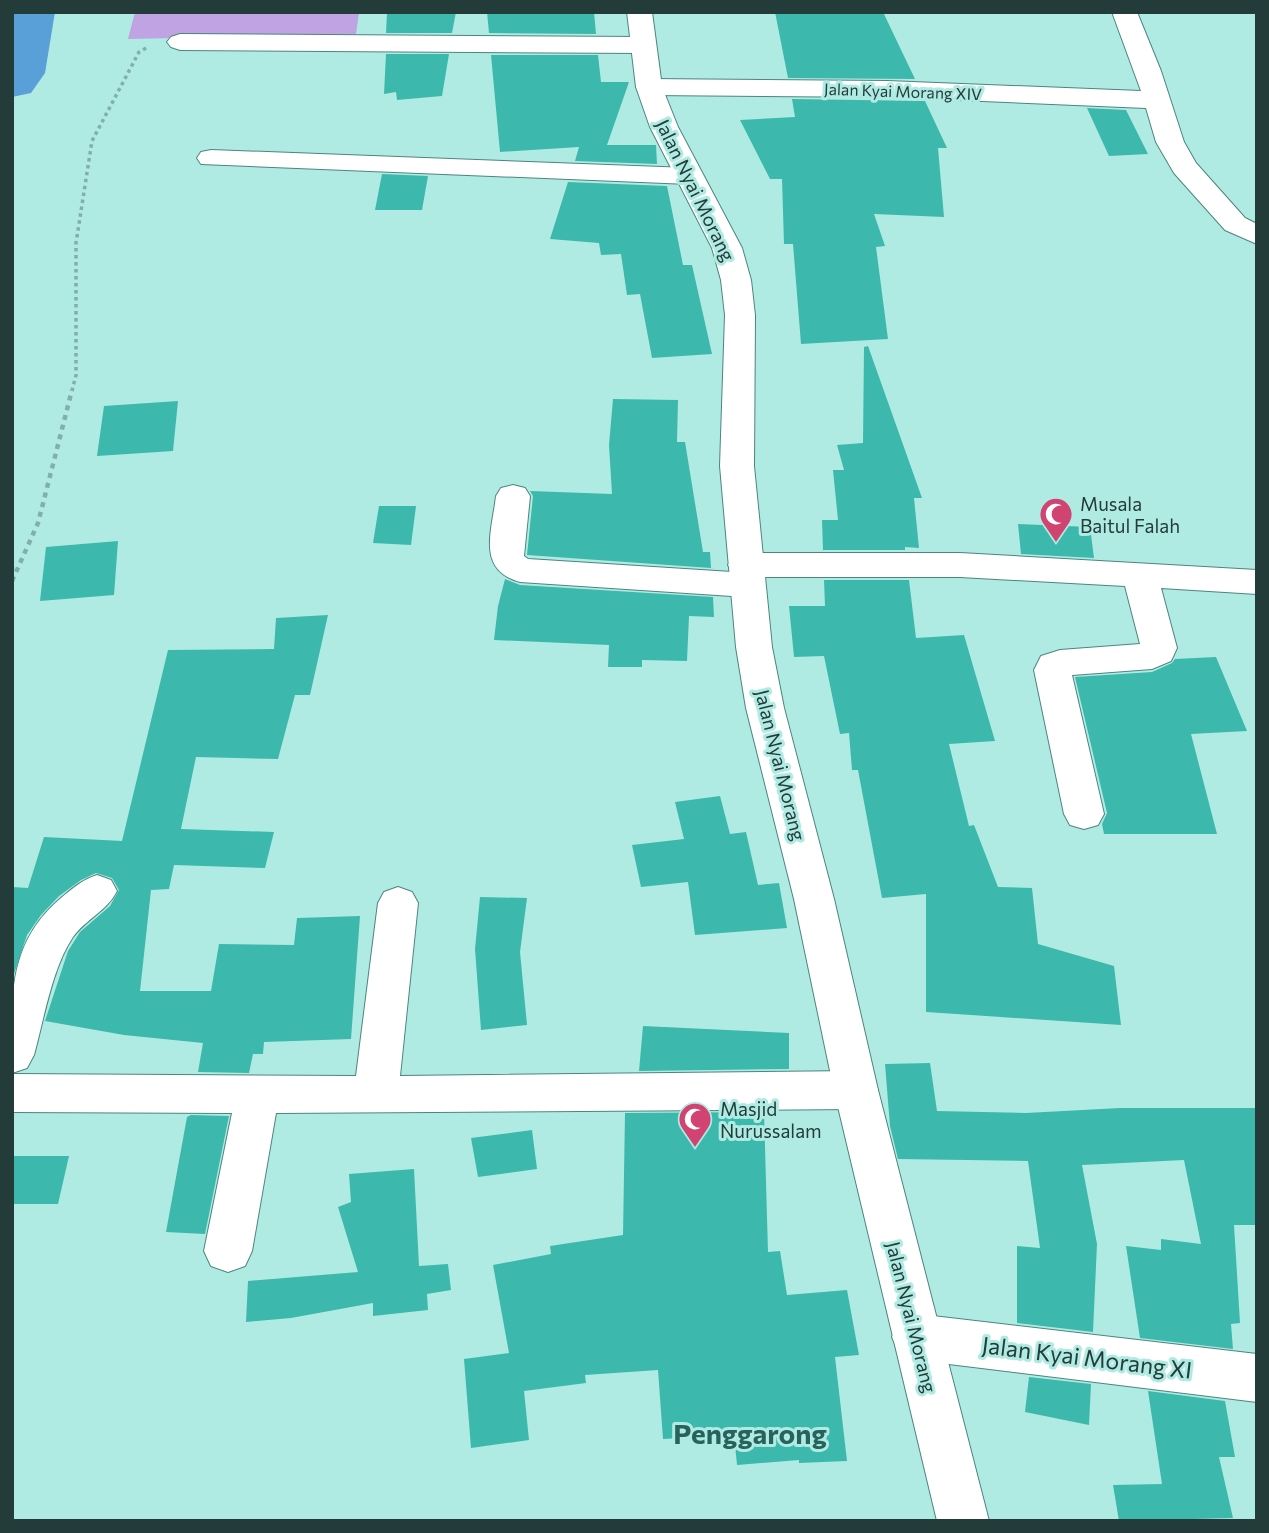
<svg xmlns="http://www.w3.org/2000/svg" width="1269" height="1533" viewBox="0 0 1269 1533" font-family="Commissioner,sans-serif">
  <rect width="100%" height="100%" fill="#afebe3"/>
  <path fill="#c0a3e3" d="M135,12H359L356,34L128,39Z"/>
  <g fill="none" stroke-linecap="round" stroke-linejoin="round">
    <path fill="#5aa0d8" fill-rule="evenodd" d="M12,12H55L45,73L31,93L12,97Z"/>
  </g>
  <g fill="#3cb9ac">
    <path d="M387,12H456L452,33H386Z"/>
    <path d="M487,12H594L596,34L489,33Z"/>
    <path d="M775,12H883L915,79L788,78Z"/>
    <path d="M386,54H449L442,96L397,100L396,92L384,94Z"/>
    <path d="M491,55H598L601,82H629L607,145H656L657,164L575,161L579,147L500,152Z"/>
    <path d="M792,99L925,101L947,148H938L944,217L874,214L885,246L876,247L888,339L801,344L793,244H784L782,179H770L740,120L795,117Z"/>
    <path d="M1087,108L1126,110L1148,154L1109,156Z"/>
    <path d="M382,174L428,176L422,210H375Z"/>
    <path d="M568,182L667,186L683,265H692L712,354L652,358L640,294L627,295L621,254L601,255L599,243L550,239Z"/>
    <path d="M868,346L922,498H914L919,548L905,547V550H823L822,520H838L833,470H844L837,445L863,443L864,347Z"/>
    <path d="M613,399L678,400L677,442H685L703,552H710L711,568L527,555L533,496L530,491L612,494L609,445Z"/>
    <path d="M178,401L173,451L97,456L104,406Z"/>
    <path d="M379,506H416L411,545L373,543Z"/>
    <path d="M1018,524L1090,527L1094,558L1021,554Z"/>
    <path d="M118,541L114,595L40,601L46,547Z"/>
    <path d="M505,579L520,585L713,597L714,617L689,616L687,661L642,660V667H608L609,645L494,640L498,606Z"/>
    <path d="M824,580H909L916,638L964,635L995,741L949,744L969,826L974,825L998,887L1032,888L1038,944L1114,966L1121,1025L926,1012V894L882,898L858,770H852L849,733L840,734L824,656L794,657L789,606H825Z"/>
    <path d="M328,615L310,695H295L278,759L196,757L181,829L274,832L265,868L174,865L169,889L151,890L140,991H211L219,944L294,945L297,918L360,916L351,1039L264,1042L263,1054H253L249,1073L198,1072L203,1043L124,1035L45,1021L68,951L80,932L110,906L119,890L112,878L96,873L81,880L59,896L41,915L27,935L12,980V887L28,888L44,837L122,841L168,650L274,649L276,618Z"/>
    <path d="M1216,657L1247,731L1191,734L1217,834H1104L1102,824L1107,813L1075,677L1152,672L1172,663L1175,659Z"/>
    <path d="M720,796L730,834L746,832L758,885L779,883L787,928L695,935L688,882L641,887L632,845L684,839L675,802Z"/>
    <path d="M480,897L527,898L520,952L527,1025L481,1030L475,949Z"/>
    <path d="M643,1026L789,1033V1069L639,1071Z"/>
    <path d="M930,1063L937,1111L1026,1113L1120,1108H1257V1225H1234L1240,1323L1231,1324L1233,1349L1140,1338L1126,1246L1161,1250V1239L1201,1244L1184,1160L1082,1165L1097,1244L1093,1332L1017,1323V1246L1040,1248L1028,1161L898,1159L890,1126L885,1064Z"/>
    <path d="M764,1112L768,1252L780,1251L787,1295L847,1290L859,1355L835,1357L847,1461L799,1463V1460L737,1465L734,1435L663,1439L658,1370L585,1375L586,1383L524,1391L529,1440L471,1448L464,1359L509,1353L493,1265L551,1254L550,1246L623,1235L625,1113Z"/>
    <path d="M191,1115L229,1116L205,1234L166,1232L187,1117Z"/>
    <path d="M532,1130L537,1169L478,1177L471,1138Z"/>
    <path d="M12,1156H69L58,1204H12Z"/>
    <path d="M414,1169L419,1266L448,1264L451,1290L427,1294L428,1310L373,1316V1303L291,1318L246,1322L248,1281L358,1272L338,1207L351,1202L349,1174Z"/>
    <path d="M1029,1377L1091,1384L1089,1425L1025,1412Z"/>
    <path d="M1148,1391L1225,1401L1235,1457H1219L1233,1518L1119,1521L1113,1485L1162,1484Z"/>
  </g>
  <g fill="none" stroke-linecap="round" stroke-linejoin="round">
    <defs>
      <g id="street">
        <path d="M1112,12H1137L1161,71L1184,142L1196,163L1245,218L1257,224V244L1225,230L1174,173L1156,142L1146,108L887,97L649,95L640,93L636,87L640,81L649,79L887,81L1141,91Z"/>
        <path d="M180,34L643,37L652,40L656,45L652,50L643,53L180,50L171,47L167,42L171,37Z"/>
        <path d="M211,150L689,168L699,170L703,176L699,182L689,184L201,164L197,158L201,152Z"/>
        <path d="M513,485L525,488L530,496L524,556L528,559L732,572L728,565L733,557L745,553H960L1257,570V594L1161,588L1177,648L1171,661L1152,669L1072,675L1104,814L1098,825L1084,829L1070,825L1064,814L1034,670L1041,656L1060,650L1140,644L1125,586L960,577H760L765,585L759,593L747,597L520,582C476,570 492,531 496,496L501,488Z"/>
        <path d="M97,875L111,880L117,891C107,911 86,919 73,937C52,968 44,1019 34,1055L27,1068L12,1073C12,1006 4,946 61,898C73,888 82,880 97,875Z"/>
        <path d="M398,887L412,892L418,903L400,1076L856,1071L872,1077L878,1090L872,1103L856,1109L276,1113L252,1251L245,1266L228,1272L211,1266L204,1251L232,1113L12,1112V1074L356,1076L378,903L384,892Z"/>
        <path d="M916,1314L1257,1354V1402L916,1360L899,1353L892,1337L899,1321Z"/>
      </g>
      <path id="secondary" d="M627,12H652L662,87L678,127L742,248L751,280L755,315L754,466L772,647L784,708L834,899L878,1090L989,1521H937L834,1090L794,899L746,708L736,647L720,466L725,315L721,280L712,248L650,127L636,87Z"/>
    </defs>
    <use href="#street" stroke="#4c857e" stroke-width="2"/>
    <use href="#secondary" stroke="#4c857e" stroke-width="2"/>
    <path stroke="#80b0a9" stroke-width="3.5" stroke-dasharray="3.5 3.5" stroke-linecap="butt" d="M72,391L76,375V243L92,141L139,52L148,47"/>
    <path stroke="#80b0a9" stroke-width="4.5" stroke-dasharray="5 5" stroke-linecap="butt" d="M12,581L38,523L72,390"/>
    <use href="#street" fill="#fff" fill-rule="evenodd"/>
    <use href="#secondary" fill="#fff" fill-rule="evenodd"/>
  </g>
  <defs>
    <symbol id="mosque-pin" viewBox="-11 -11 22 30"><path d="M0 17L-7.5 6A9.5 9.5 0 1 1 7.5 6Z" fill="#d14371" stroke="#afebe3"/><path d="M3.5-4.9A6 6 0 1 0 3.5 4.9A5 5 0 1 1 3.5-4.9Z" fill="#fff"/></symbol>
  </defs>
  <g fill-rule="evenodd">
    <use href="#mosque-pin" x="1037" y="495" width="38" height="52"/>
    <use href="#mosque-pin" x="676" y="1100" width="38" height="52"/>
  </g>
  <g text-anchor="middle" dominant-baseline="central" stroke-width="6" stroke-linejoin="round" paint-order="stroke">
    <g font-size="16" fill="#243c39" stroke="#afebe3">
      <text transform="translate(903 91) rotate(2)">Jalan Kyai Morang XIV</text>
    </g>
    <g font-size="19" fill="#243c39" stroke="#afebe3">
      <text transform="translate(696 190) rotate(64)">Jalan Nyai Morang</text>
      <text transform="translate(781 765) rotate(76)">Jalan Nyai Morang</text>
      <text transform="translate(912 1317) rotate(76)">Jalan Nyai Morang</text>
    </g>
    <g font-size="19" fill="#243c39" stroke="#afebe3" text-anchor="start">
      <text x="1080" y="503">Musala<tspan x="1080" dy="22">Baitul Falah</tspan></text>
      <text x="720" y="1108">Masjid<tspan x="720" dy="22">Nurussalam</tspan></text>
    </g>
    <g font-size="23" fill="#243c39" stroke="#afebe3">
      <text transform="translate(1087 1357) rotate(7)">Jalan Kyai Morang XI</text>
    </g>
    <g font-size="28" font-weight="bold" fill="#28625c" stroke="#afebe3">
      <text x="750" y="1433">Penggarong</text>
    </g>
  </g>
  <rect width="1269" height="1533" fill="none" stroke="#243c39" stroke-width="28"/>
</svg>
